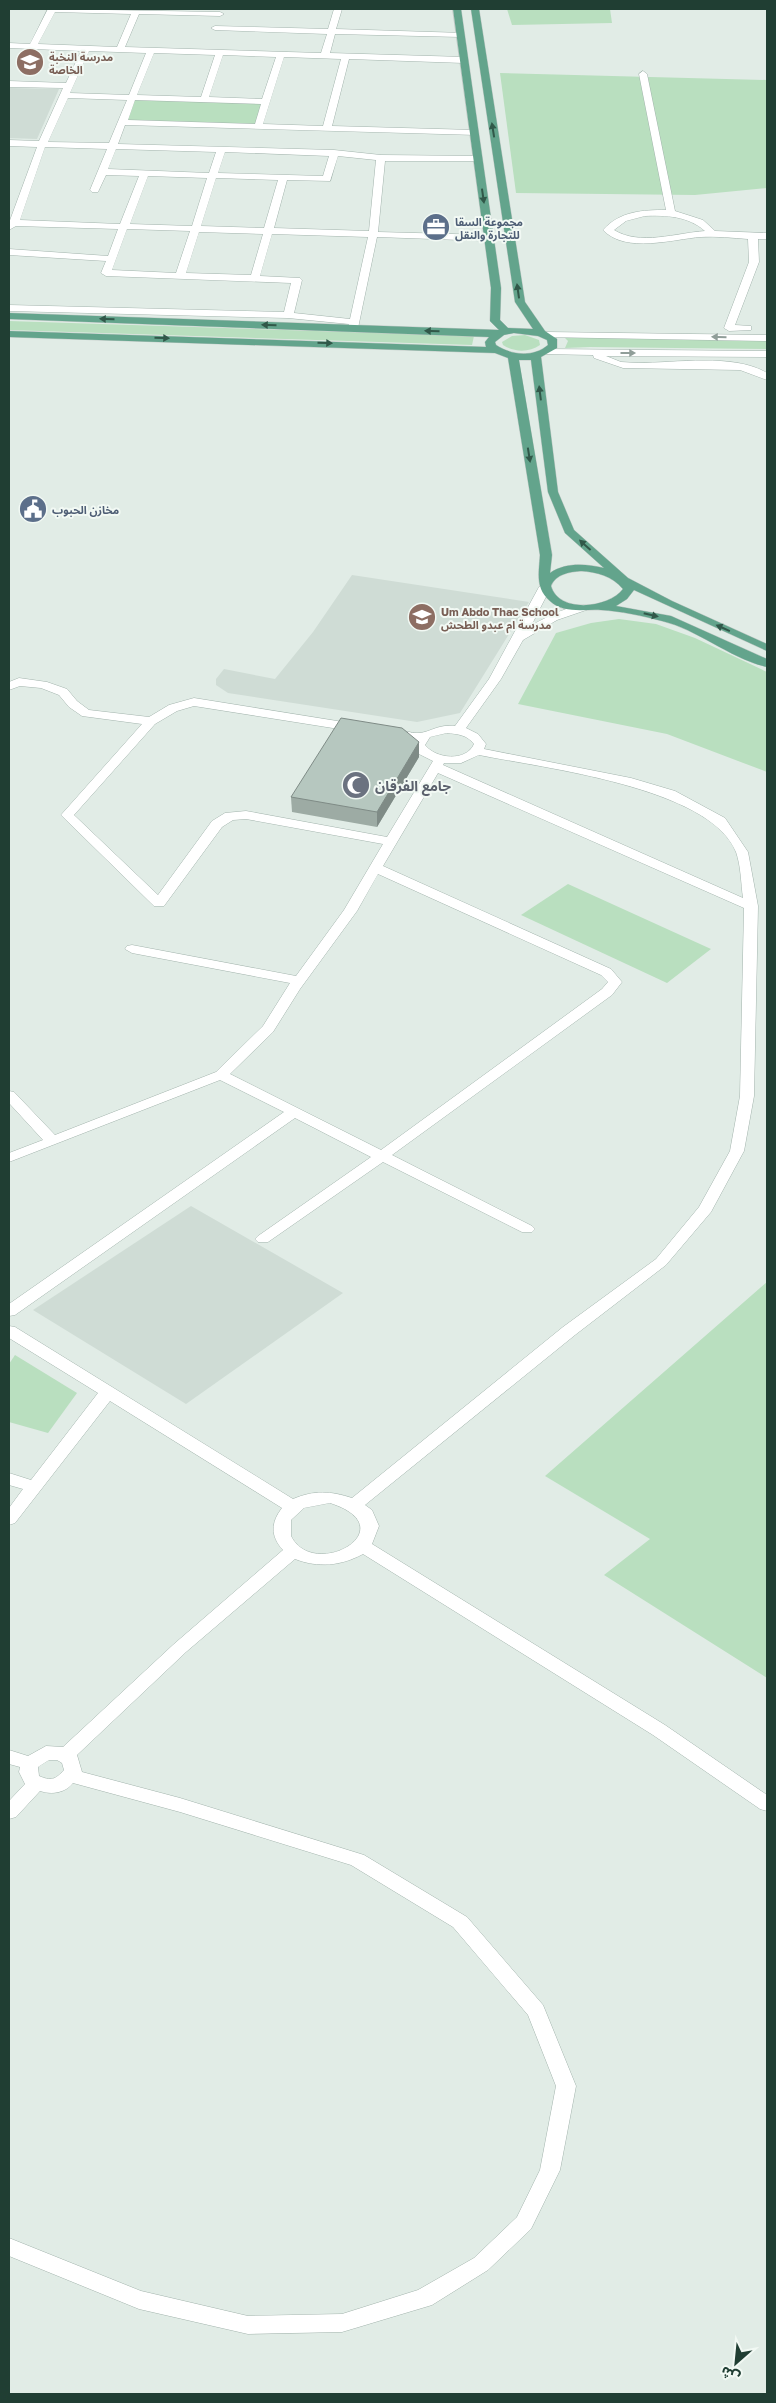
<svg xmlns="http://www.w3.org/2000/svg" width="776" height="2403" viewBox="0 0 776 2403" font-family="'Golos Text','Noto Sans Arabic',sans-serif">
  <rect width="100%" height="100%" fill="#e1ece6"/>
  <g fill="#cfdcd5">
    <path d="M9,88L59,89L37,139L9,138Z"/>
    <path d="M352,575L529,602L460,713L417,722L228,693L216,685V679L224,669L275,679L313,632Z"/>
    <path d="M191,1206L343,1293L186,1404L33,1310Z"/>
  </g>
  <g fill="#b9dfbf">
    <path d="M507,9H610L612,23L512,25Z"/>
    <path d="M500,73L767,80V188L695,195L516,193Z"/>
    <path d="M132,97L266,102L258,127L122,122Z"/>
    <path d="M9,321L474,336L472,345L9,330Z"/>
    <path d="M525,335L539,340L540,345C529,353 513,352 503,345L502,342L512,336Z"/>
    <path d="M564,337L767,341V349L590,347L565,348L568,341Z"/>
    <path d="M619,619L656,624L695,638L767,672V772L667,734L518,704L556,633L591,623Z"/>
    <path d="M568,884L711,949L667,983L521,915Z"/>
    <path d="M767,1282V1678L604,1575L650,1539L545,1476Z"/>
    <path d="M15,1355L77,1393L48,1433L9,1422V1364Z"/>
  </g>
  <g fill="none" stroke-linecap="round" stroke-linejoin="round">
    <defs>
      <g id="minor">
        <path d="M48,9L220,12L224,14L220,16L139,14L125,47L321,53L327,34L215,30L211,28L215,26L328,29L334,9H342L336,29L464,33V37H461L335,34L330,53L464,57L468,60L464,63L349,59L332,126L474,130L477,131V135L125,125L118,144L334,150L381,155L481,156V160L478,161H385L378,232L489,235L494,238L489,241L377,237L358,328L353,331L348,328L349,324L288,318L9,311V305L284,312L291,283L106,276L101,273L106,261L9,255V249L108,256L118,229L16,226L9,230V223L37,147L9,146V140L39,141L63,88L9,87V81L66,83L81,51L9,48V43L30,44ZM55,12L131,14L117,47L38,44ZM89,51L146,53L129,95L70,93ZM154,53L215,55L201,97L137,95ZM223,55L276,57L262,99L209,97ZM284,57L341,59L323,126L263,124ZM68,98L127,100L109,143L48,142ZM135,100L261,104L255,124L128,120ZM45,147L107,149L90,190L92,192H98L106,175L139,176L120,224L20,220ZM116,149L216,152L209,173L108,169ZM225,152L329,156L323,176L218,173ZM338,156L376,160L369,231L274,228L287,180L330,181ZM148,176L207,178L192,226L130,224ZM216,178L278,180L264,228L201,226ZM127,229L190,231L176,273L112,270ZM199,232L263,234L251,275L186,273ZM272,234L368,237L350,319L294,313L302,280L300,278L260,276Z"/>
        <path d="M643,71L647,74L675,211L703,220L715,231L767,233V239H758L759,262L735,325L751,326V330L729,331L724,328L749,262L748,239C733,238 717,236 701,237C673,239 626,254 603,230C620,211 643,210 666,210L639,74ZM645,216C666,215 688,216 705,231C676,233 640,246 614,230L626,221Z"/>
        <path d="M547,332L767,335V341L543,337V333Z"/>
        <path d="M545,349L767,351V357L606,356L621,362L638,363C675,363 734,353 767,373V380L740,370L623,368L594,358L593,355L541,354L540,352Z"/>
        <path d="M545,584L551,587L531,626C544,618 575,602 590,606L592,608L557,620L523,640L501,679L466,728L478,734L486,744L484,749L631,778L675,791L725,818L748,852L758,906L754,1096L744,1151L711,1212L666,1265L575,1335L365,1505L372,1510L379,1526L372,1544L665,1725L767,1795V1811L760,1809L653,1735L363,1554C341,1566 318,1568 295,1559L186,1652L77,1755L82,1772L180,1798L364,1855L467,1917L543,2005L576,2086L560,2170L531,2229L488,2270L432,2305L342,2332L248,2334L139,2309L9,2256V2238L141,2291L248,2316L342,2314L418,2290L474,2258L517,2217L540,2170L556,2086L528,2015L453,1927L351,1865L180,1812L73,1783C65,1793 52,1795 40,1791L16,1817L9,1819V1801L25,1784L19,1772L20,1767L9,1764V1750L28,1756L46,1746L63,1747L174,1644L283,1550C270,1536 271,1522 282,1508L110,1401L15,1523L9,1525V1508L23,1489L9,1485V1473L31,1480L98,1393L9,1338V1326L15,1327L293,1499C314,1490 331,1491 352,1498L563,1327L656,1259L699,1207L730,1151L740,1096L744,908L438,773L383,866L611,969L622,982L612,995L392,1155L532,1226L535,1229L532,1232H522L383,1162L268,1242H258L255,1239L258,1236L371,1157L295,1118L15,1315L9,1316V1304L284,1112L220,1080L9,1162V1153L43,1140L9,1103V1091L14,1092L55,1135L216,1072L263,1026L290,983L132,953L125,949L127,946L132,945L296,976L344,910L383,844L246,819L233,820L222,827L164,906H154L61,815L142,724L82,716L69,707L59,695L41,688L20,686L9,690V682L19,678L47,682L67,689L77,701L89,710L149,717L169,705L194,698L362,725L364,728L358,732L194,706L177,711L155,724L74,815L158,895L212,821L225,813L246,811L387,837L433,761L419,754L413,745L415,740L393,737L387,733C395,725 408,734 419,733C431,732 438,724 455,726L489,679L539,587ZM447,733C458,734 467,735 474,744C466,762 436,759 425,745L430,737ZM479,755C543,768 710,787 736,852C741,866 741,884 743,898L443,765L444,763H461ZM378,874L601,975L608,982L602,989L381,1150L230,1074L273,1032L300,989L357,911ZM330,1503C408,1528 314,1582 291,1536V1520L304,1508ZM49,1760H57L62,1763L64,1770C55,1780 51,1781 39,1776L38,1767Z"/>
      </g>
      <path id="major" d="M453,9H461L501,288L500,320L508,328L533,329L515,302L471,9H479L525,302L545,331L557,339V348L541,357L558,492L574,530L628,578L672,601L767,644V651L634,590L627,599L616,606L671,616L767,659V667C731,659 697,629 662,621C643,616 620,611 601,610C584,609 564,614 550,601C535,589 539,572 540,555L508,358L495,353L9,337V331L486,347L485,342L489,337L9,319V313L499,330L490,321L491,288ZM514,333L538,336L547,340L548,345C533,358 511,355 496,345L495,342L504,335ZM519,360H531L548,492L565,533L604,568C586,564 566,562 550,573L552,555ZM581,571C597,572 612,576 623,589C609,608 559,614 551,586C556,574 569,572 581,571Z"/>
    </defs>
    <use href="#minor" stroke="#a3b4ad" stroke-width="1"/>
    <use href="#major" stroke="#c1c9c6" stroke-width="1"/>
    <use href="#minor" fill="#fff" fill-rule="evenodd"/>
    <use href="#major" fill="#63a48c" fill-rule="evenodd"/>
  </g>
  <path fill="#9daba4" d="M419,742V757L377,827L292,812L291,797Z"/>
  <path fill="#7f8b86" d="M419,742V757L377,827V812Z"/>
  <path fill="#b6c7bf" stroke="#7f8b86" d="M341,718L402,728L419,742L377,812L291,797Z"/>
  <defs><path id="oneway-solid" d="M-6-.8H1V-3.2L6.5 0L1 3.2V.8H-6Z" transform="scale(1.25)"/></defs>
  <g fill="#315849">
    <use href="#oneway-solid" transform="translate(493 130) rotate(-99)"/>
    <use href="#oneway-solid" transform="translate(483 196) rotate(82)"/>
    <use href="#oneway-solid" transform="translate(518 291) rotate(-98)"/>
    <use href="#oneway-solid" transform="translate(107 319) rotate(-178)"/>
    <use href="#oneway-solid" transform="translate(269 325) rotate(-178)"/>
    <use href="#oneway-solid" transform="translate(432 331) rotate(-178)"/>
    <use href="#oneway-solid" transform="translate(162 338) rotate(2)"/>
    <use href="#oneway-solid" transform="translate(325 343) rotate(2)"/>
    <use href="#oneway-solid" transform="translate(540 393) rotate(-97)"/>
    <use href="#oneway-solid" transform="translate(529 455) rotate(81)"/>
    <use href="#oneway-solid" transform="translate(585 545) rotate(-138)"/>
    <use href="#oneway-solid" transform="translate(651 615) rotate(13)"/>
    <use href="#oneway-solid" transform="translate(723 628) rotate(-156)"/>
  </g>
  <g fill="#909e99">
    <use href="#oneway-solid" transform="translate(719 337) rotate(-179)"/>
    <use href="#oneway-solid" transform="translate(628 353)"/>
  </g>
  <defs>
    <symbol id="school-disc" viewBox="-11 -11 22 22"><circle r="9.5" fill="#8d6e63" stroke="#f2f9f4"/><path d="M0-5L7-2L0 1L-7-2ZM-4 1L0 2.5L4 1V4Q0 6-4 4Z" fill="#fff"/></symbol>
    <symbol id="office-disc" viewBox="-11 -11 22 22"><circle r="9.5" fill="#5c6f8a" stroke="#f2f9f4"/><path d="M-6-3h4V-5.5h4V-3h4V5H-6ZM-1-4.5V-3h2v-1.5ZM-6 0V1H6V0Z" fill="#fff"/></symbol>
    <symbol id="civic-disc" viewBox="-11 -11 22 22"><circle r="9.5" fill="#5c6f8a" stroke="#f2f9f4"/><path d="M-.6-6.5H3V-4.5H.6V-3L4-1V1h2V6H-6V1h2V-1L-.6-3ZM-1.2 2.5V6h2.4V2.5Z" fill="#fff"/></symbol>
    <symbol id="mosque-disc" viewBox="-11 -11 22 22"><circle r="9.5" fill="#6b7280" stroke="#f2f9f4"/><path d="M3.5-4.9A6 6 0 1 0 3.5 4.9A5 5 0 1 1 3.5-4.9Z" fill="#fff"/></symbol>
  </defs>
  <g fill-rule="evenodd">
    <use href="#school-disc" x="14" y="46" width="32" height="32"/>
    <use href="#office-disc" x="420" y="211" width="32" height="32"/>
    <use href="#civic-disc" x="17" y="493" width="32" height="32"/>
    <use href="#school-disc" x="406" y="601" width="32" height="32"/>
    <use href="#mosque-disc" x="340" y="769" width="32" height="32"/>
  </g>
  <g text-anchor="middle" dominant-baseline="central" stroke-width="4" stroke-linejoin="round" paint-order="stroke">
    <g font-size="11" font-weight="bold" fill="#785e54" stroke="#f2f9f4" text-anchor="start">
      <text x="49" y="56">مدرسة النخبة<tspan x="49" dy="13">الخاصة</tspan></text>
      <text x="441" y="611">Um Abdo Thac School<tspan x="441" dy="13">مدرسة ام عبدو الطحش</tspan></text>
    </g>
    <g font-size="11" font-weight="bold" fill="#4e5e75" stroke="#f2f9f4" text-anchor="start">
      <text x="455" y="221">مجموعة السقا<tspan x="455" dy="13">للتجارة والنقل</tspan></text>
      <text x="52" y="509">مخازن الحبوب</text>
    </g>
    <g font-size="14" font-weight="bold" fill="#5b616d" stroke="#f2f9f4" text-anchor="start">
      <text x="375" y="785">جامع الفرقان</text>
    </g>
  </g>
  <rect width="776" height="2403" fill="none" stroke="#203e33" stroke-width="20"/>
  <g transform="translate(736 2363) rotate(207)" stroke="#f2f9f4" stroke-width="4" paint-order="stroke">
  <path d="M0-4L9 19L0 12L-9 19Z" fill="#203e33"/>
  <text y="-8" font-size="14" font-weight="bold" text-anchor="middle" fill="#203e33">ش</text>
  </g>
</svg>
